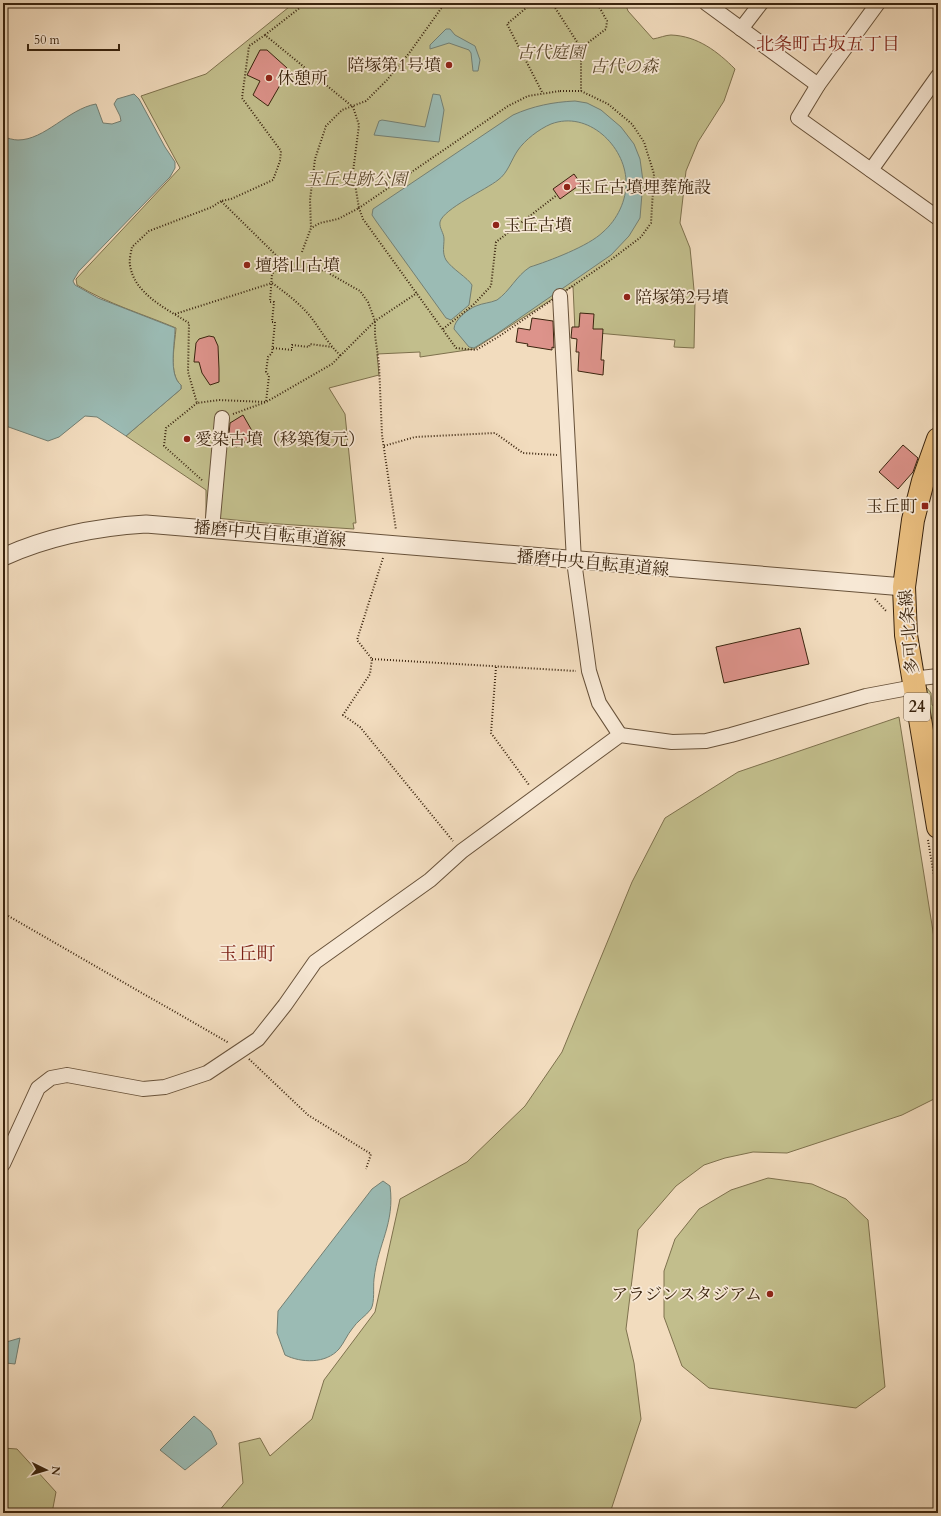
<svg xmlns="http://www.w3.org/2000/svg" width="941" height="1516" viewBox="0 0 941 1516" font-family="Cardo,'Noto Serif JP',serif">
  <rect width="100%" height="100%" fill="#f2dcbe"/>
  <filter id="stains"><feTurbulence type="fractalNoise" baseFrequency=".005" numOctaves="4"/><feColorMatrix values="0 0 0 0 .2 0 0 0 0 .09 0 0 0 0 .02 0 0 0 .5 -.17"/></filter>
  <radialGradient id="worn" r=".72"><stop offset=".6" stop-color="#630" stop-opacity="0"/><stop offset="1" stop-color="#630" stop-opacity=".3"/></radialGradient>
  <g fill="#c2be8c" stroke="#7e714d">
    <path d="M294,3H625L628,11L653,39C659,38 666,35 671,35C698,36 718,52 735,69L724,101L698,142L686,171L680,223L690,248L692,268L695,301L694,348L674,347L675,340L575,331L573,286L474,349L420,357V352L377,354L379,375L329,388L345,414L356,523H353L354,529L265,523L206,517V490L126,436L181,389V385C168,375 175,343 176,328C143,314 108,304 77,285L76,279L180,168L141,96L206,74Z"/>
    <path d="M927,688L931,693L932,705L938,708V797L916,689Z"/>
    <path d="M899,717L938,963V1097L902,1115L787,1153L753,1152L725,1158L704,1165L676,1186L638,1230L626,1329L634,1363L641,1419L610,1513H217L243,1483L239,1443L260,1438L270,1456L312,1419L324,1380L375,1312L400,1199L467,1162L525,1106L562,1052L632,882L665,818L738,772Z"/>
    <path d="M768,1178L812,1184L846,1199L868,1220L885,1387L856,1408L709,1388L682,1366L664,1317V1271L675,1239L699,1209L731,1190Z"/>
    <path d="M3,1448L17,1449L56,1492L52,1513H3Z"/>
  </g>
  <g fill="#9bbbb4" stroke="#747f72">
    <path d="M446,29H450L455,35L475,46L480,60L478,71H473L471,53L469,50L449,43L430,49V45Z"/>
    <path d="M134,94L139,99L165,147L175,162V168L170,177L79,271L73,281L75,285L98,298L175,328C175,343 168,375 181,385V389L126,436L97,417L85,416L59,437L48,441L3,425V137C8,138 13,140 18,140C45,140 68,109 96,104L103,123L112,124L121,121L120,116L114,104L117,99Z"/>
    <path d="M433,94L440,95L444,110L439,142L374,135L379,121L382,120L425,127Z"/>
    <path d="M575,101L587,103L601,110L621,127L634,144L640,159L643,181L640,218L629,236L611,255L495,335L474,348L469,347L454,329C454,320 468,309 476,306C483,303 490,303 497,300C510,291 516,276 530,267C549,261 589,246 603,232C617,220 627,200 626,181C625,146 588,110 551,124C539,129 525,140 518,150C511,160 508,173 498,180C487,189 443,209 440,222C439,228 444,233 444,239C444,246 442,253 446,260C452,269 468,278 472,285L469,305L451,320L446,318L376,221L372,215L373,209L513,115C533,106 553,102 575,101Z"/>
    <path d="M383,1181L390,1186C395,1224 378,1243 374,1279C373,1287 375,1302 371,1309C366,1316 357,1321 352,1329C347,1335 344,1343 339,1349C326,1364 301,1363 285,1355L277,1333L278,1311L372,1189Z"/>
    <path d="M20,1338L15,1364L6,1363L3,1368V1343Z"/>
    <path d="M194,1416L211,1431L217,1444L185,1470L160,1450Z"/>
  </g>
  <g fill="#dd938b" stroke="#3a240e">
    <path d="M260,50H267L287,68V73L268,106L253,95L260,81L247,75Z"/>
    <path d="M574,174L581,184L560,199L553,189Z"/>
    <path d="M580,313L594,314L593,329H603L601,360H604L603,375L578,371L579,352H576L577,339L571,338L572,327H579Z"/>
    <path d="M532,318L553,321L554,348L552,347V350L527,346L528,344L516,342L518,328L530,330Z"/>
    <path d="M209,336L214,337L218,346L219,369V382L210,385L202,373L199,362H194L196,343L199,339Z"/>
    <path d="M243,415L255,436L236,447L229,434L230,423Z"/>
    <path d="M903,445L918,458L913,472L898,489L879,472Z"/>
    <path d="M800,628L809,664L724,683L716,647Z"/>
  </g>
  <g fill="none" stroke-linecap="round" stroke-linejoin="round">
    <defs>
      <g id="minor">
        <path d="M706,3L818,85"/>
        <path d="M878,3L818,85L798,118L938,218"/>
        <path d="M741,29L761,3"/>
        <path d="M871,170L938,76"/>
        <path d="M560,296L574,561L589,671L599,703L620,735"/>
        <path d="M212,529L222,418"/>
        <path d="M912,679L938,676"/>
        <path d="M3,1164L38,1088L51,1078L67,1075L143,1089L165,1087L207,1073L258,1039L285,1005L315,962L430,880L462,851L620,735L672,742L706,741L731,735L866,696L914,687"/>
      </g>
      <path id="tertiary" d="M3,557C49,536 96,527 146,524L904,587"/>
      <path id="primary" d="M938,439L923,481L913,520L904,587L906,635L938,827"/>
    </defs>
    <use href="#minor" stroke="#68523a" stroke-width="16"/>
    <use href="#tertiary" stroke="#68523a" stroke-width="19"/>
    <use href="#primary" stroke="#3a240e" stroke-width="24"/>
    <g stroke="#3a240e" stroke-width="2" stroke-dasharray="1 2" stroke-linecap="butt">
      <path d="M306,3L265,35L353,107L359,125L353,172L359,208L338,219L320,223L311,228"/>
      <path d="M532,3L507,24L542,92"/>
      <path d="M552,3L581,48V91"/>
      <path d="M265,35L249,46L242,98L281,151L280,161L273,180L231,199L221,201L283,262L325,271L360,291L368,302L375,321V335L379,364L382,435L396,530"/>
      <path d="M581,48L606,29L607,21L597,3"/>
      <path d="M560,91H581L608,104L632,124L644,142L654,174L651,223L641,237L612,259L498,337L476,350L456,348L363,219L359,208L508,106L528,96Z"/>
      <path d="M221,201L212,207L149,231L132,247C131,252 129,260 130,265C134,294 167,309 189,323L188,372L197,403L219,400L266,402L269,376L266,372L268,357L272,353L275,322H272L274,302H270L272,274L283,262"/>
      <path d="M302,252L311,228L310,200L315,159L326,126L342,110L366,101L387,80L410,52L445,3"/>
      <path d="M175,314L272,283C286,293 299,303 310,316C321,330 328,344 341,356"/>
      <path d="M443,329L473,305L491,286L496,242L557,195"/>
      <path d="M273,348L292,350V345L309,347L310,344L332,347"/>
      <path d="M197,403L166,428L164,446L203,481"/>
      <path d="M233,414L266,402L332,364L375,321L417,293"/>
      <path d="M384,446L415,437L495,433L523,453L557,455"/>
      <path d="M383,558L357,640L372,659L370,674L343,715L360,727L453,841"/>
      <path d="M875,599L887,612"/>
      <path d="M372,659L576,671"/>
      <path d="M496,667L491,733L529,785"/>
      <path d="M928,840L938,900"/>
      <path d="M3,913L229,1043"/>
      <path d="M249,1059L308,1115L371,1154L366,1169"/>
    </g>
    <use href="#minor" stroke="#f7e8d5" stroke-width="14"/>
    <use href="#tertiary" stroke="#f7e8d5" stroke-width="17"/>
    <use href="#primary" stroke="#e9be7f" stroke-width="22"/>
  </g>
  <g fill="#8f2418" stroke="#f7e8d5" stroke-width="1.5">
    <circle cx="449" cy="65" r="4"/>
    <circle cx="269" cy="78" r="4"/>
    <circle cx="567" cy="187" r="4"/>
    <circle cx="496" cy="225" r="4"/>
    <circle cx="247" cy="265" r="4"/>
    <circle cx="627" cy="297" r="4"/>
    <circle cx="187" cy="439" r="4"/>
    <rect x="921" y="502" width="8" height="8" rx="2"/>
    <circle cx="770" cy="1294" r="4"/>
  </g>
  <g text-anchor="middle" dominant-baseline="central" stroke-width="3.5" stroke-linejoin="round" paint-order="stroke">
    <rect fill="#f7e8d5" stroke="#735f4a" stroke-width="1" x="904" y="693" width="26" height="28" rx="3"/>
    <g font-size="16" font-weight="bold" fill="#3a240e">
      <text x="917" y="707">24</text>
    </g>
    <g font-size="17" font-style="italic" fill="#5c4a2e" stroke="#f7e8d5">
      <text x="551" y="52">古代庭園</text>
      <text x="624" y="66">古代の森</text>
      <text x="356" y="179">玉丘史跡公園</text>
    </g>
    <g font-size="17" fill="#3a240e" stroke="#f7e8d5" text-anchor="start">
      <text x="441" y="65" text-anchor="end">陪塚第1号墳</text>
      <text x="277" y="78">休憩所</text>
      <text x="575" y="187">玉丘古墳埋葬施設</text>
      <text x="504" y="225">玉丘古墳</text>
      <text x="255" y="265">壇塔山古墳</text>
      <text x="635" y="297">陪塚第2号墳</text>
      <text x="195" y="439">愛染古墳（移築復元）</text>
      <text x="917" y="506" text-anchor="end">玉丘町</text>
      <text x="762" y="1294" text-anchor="end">アラジンスタジアム</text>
    </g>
    <g font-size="17" fill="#3a240e" stroke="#f7e8d5">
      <text transform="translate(270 534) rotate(5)">播磨中央自転車道線</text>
      <text transform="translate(593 563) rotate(5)">播磨中央自転車道線</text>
      <text transform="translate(909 632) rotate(-95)">多可北条線</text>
    </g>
    <g font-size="18" fill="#7a1f14" stroke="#f7e8d5">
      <text x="828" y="44">北条町古坂五丁目</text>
    </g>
    <g font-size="19" fill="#7a1f14" stroke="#f7e8d5">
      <text x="247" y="954">玉丘町</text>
    </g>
  </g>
  <rect width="941" height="1516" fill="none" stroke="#f2dcbe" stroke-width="16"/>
  <rect x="4" y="4" width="933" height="1508" fill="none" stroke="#3a240e" stroke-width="2"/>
  <rect x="8" y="8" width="925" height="1500" fill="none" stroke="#3a240e"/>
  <g transform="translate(46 1470) rotate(95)" stroke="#f7e8d5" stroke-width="3" paint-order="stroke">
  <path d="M0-3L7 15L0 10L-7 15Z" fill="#3a240e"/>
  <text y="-6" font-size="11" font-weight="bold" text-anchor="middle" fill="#3a240e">N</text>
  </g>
  <path d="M28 44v6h91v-6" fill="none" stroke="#3a240e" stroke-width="2"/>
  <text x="34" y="44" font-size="12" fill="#3a240e" stroke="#f7e8d5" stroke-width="3" paint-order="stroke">50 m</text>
  <rect width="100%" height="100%" filter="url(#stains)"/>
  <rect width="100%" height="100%" fill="url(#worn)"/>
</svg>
